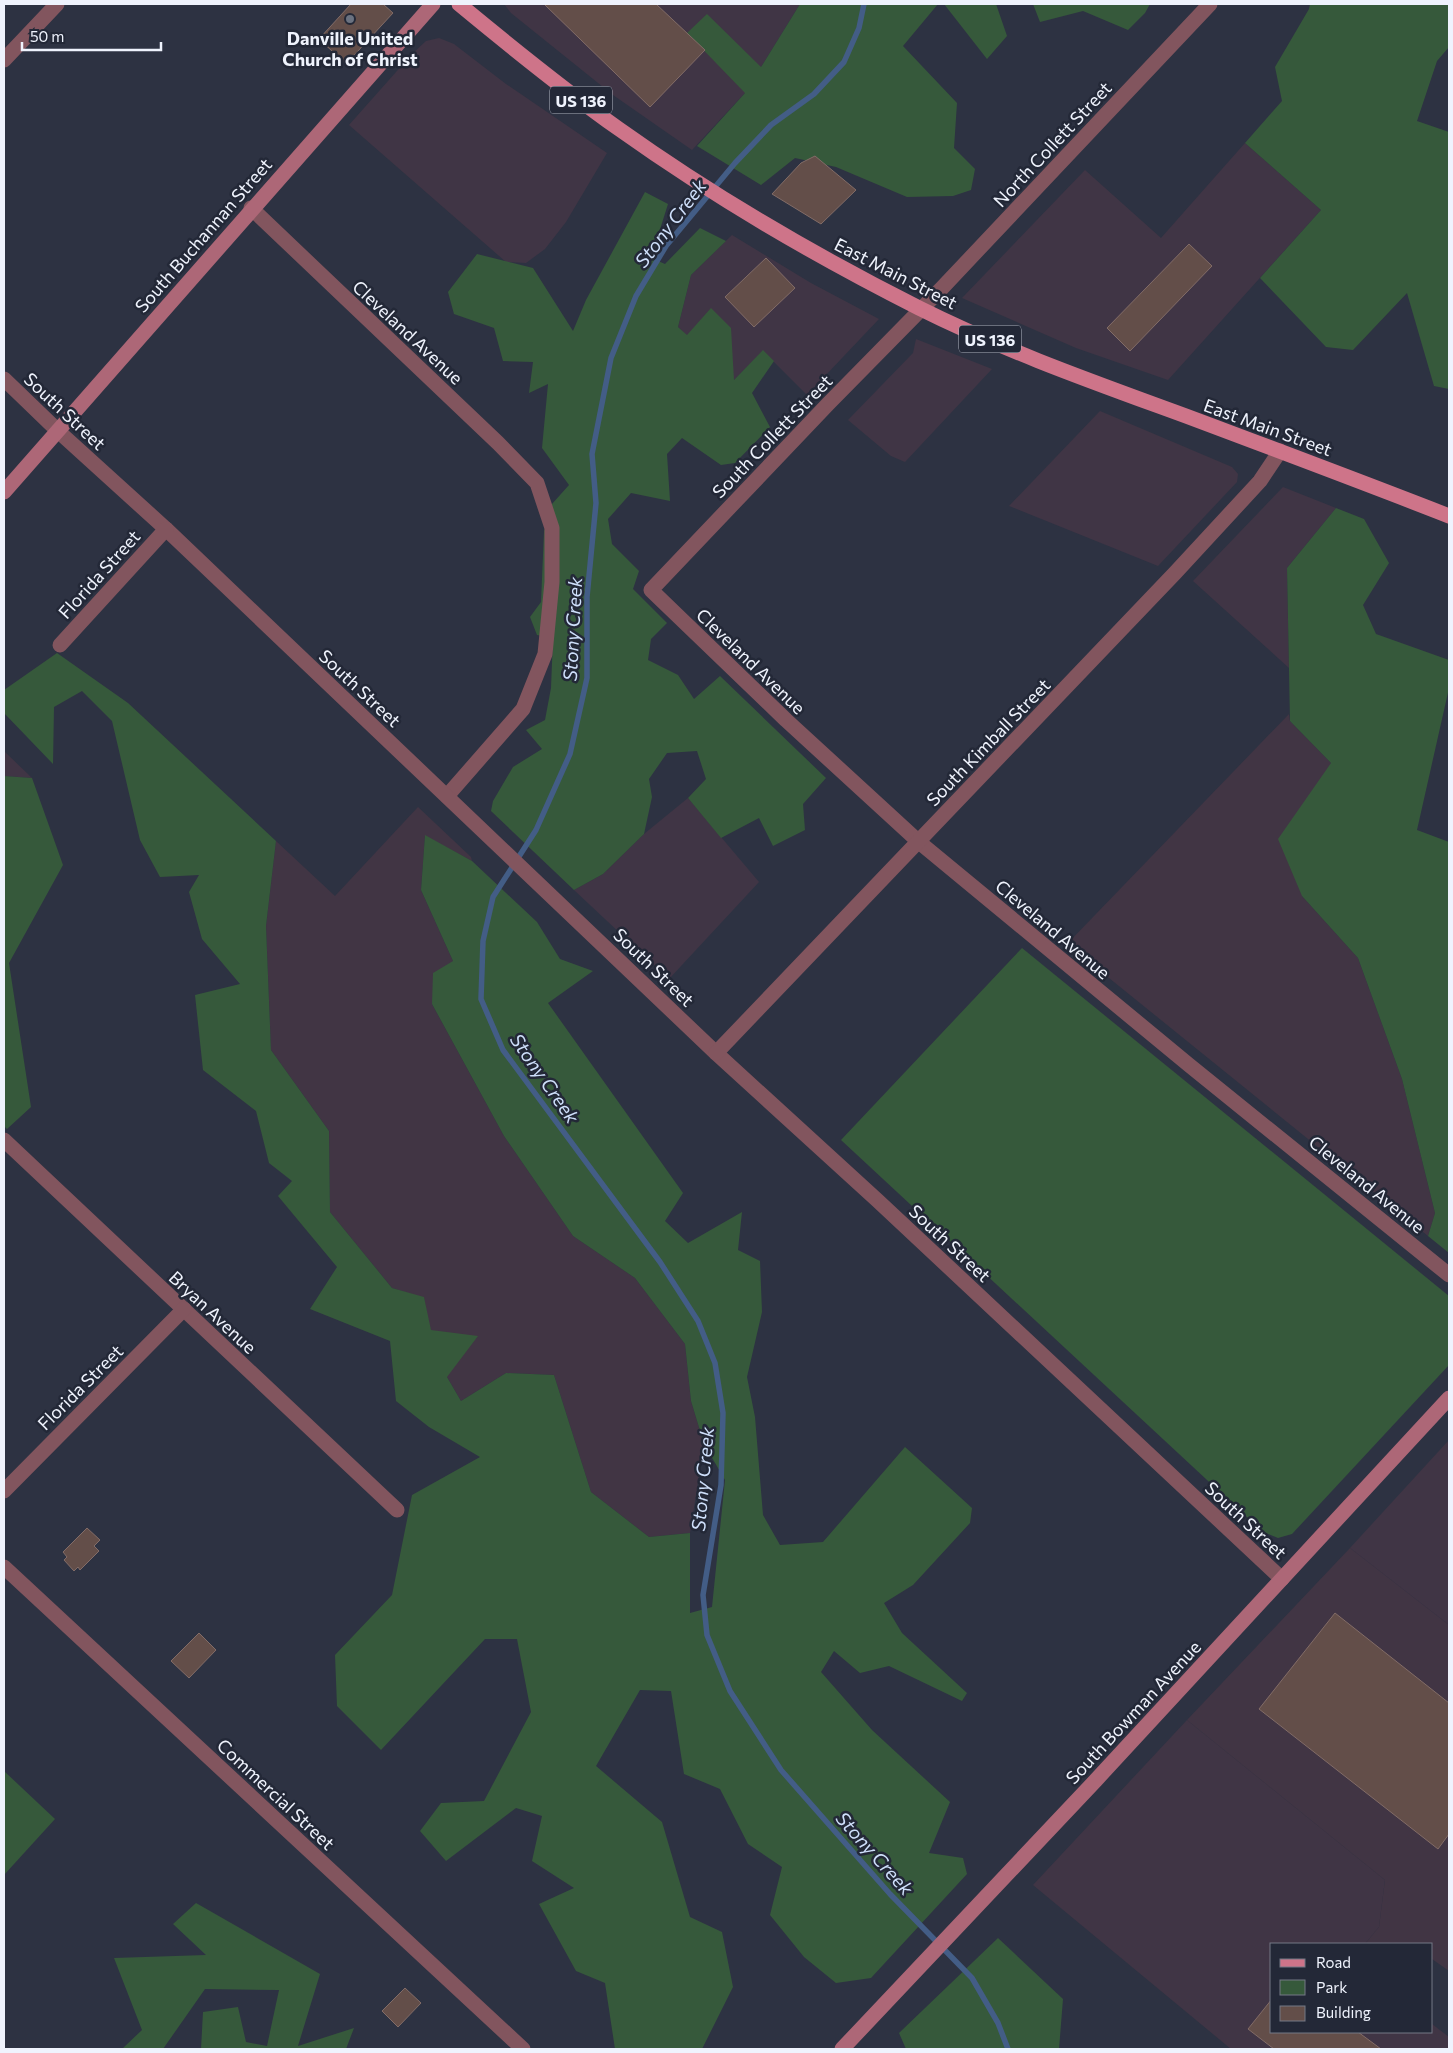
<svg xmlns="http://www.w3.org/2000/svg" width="1453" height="2053" viewBox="0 0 1453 2053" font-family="Commissioner,sans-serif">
  <rect width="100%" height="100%" fill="#2d3242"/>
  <g fill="#403545">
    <path d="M504,4H800L745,93L692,150L613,95L511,13Z"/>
    <path d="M439,38L454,44L506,84L607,153L566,222L545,249L526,263L506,262L349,125L412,54L426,41Z"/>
    <path d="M1245,143L1321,210L1168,380L1076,348L962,298L1085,170L1161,238Z"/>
    <path d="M732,235L811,283L879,319L807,395L763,351L734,380L678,327L691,275Z"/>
    <path d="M916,339L992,369L905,462L891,456L848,420L913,353Z"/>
    <path d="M1100,411L1232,467L1238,474L1237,482L1158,566L1009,506Z"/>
    <path d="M1283,487L1336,508L1287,568L1289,668L1193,581Z"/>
    <path d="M4,751L32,778L4,776Z"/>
    <path d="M688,798L759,882L669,979L574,890L603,874L644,834Z"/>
    <path d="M1449,1440V1625L1350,1548Z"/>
    <path d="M1187,1720L1385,1880L1379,1927L1365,1944H1272V2032H1432V2024L1449,2037V2049H1231L1033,1885Z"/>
  </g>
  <g fill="#413544">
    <path d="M1289,714L1290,721L1331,763L1302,896L1358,958L1402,1079L1435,1213L1428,1236L1067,944Z"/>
    <path d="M418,807L471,857L472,861L425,836L421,890L453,961L432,1004L504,1136L573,1236L635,1278L685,1344L691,1401L704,1444L690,1533L649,1537L591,1492L554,1375L506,1373L461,1401L447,1377L430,1330L424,1298L392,1288L330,1212L329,1131L271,1050L266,926L276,841L335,896Z"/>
    <path d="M1350,1548L1449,1625V1971L1432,1959V1944H1365L1379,1927L1385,1880L1187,1720Z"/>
  </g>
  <g fill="#36593b">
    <path d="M800,4H938L903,46L957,103L954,148L975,169L971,190L953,196L907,197L836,167L795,158L761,185L697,146L745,93L687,33L707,14L761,67Z"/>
    <path d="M944,4H996L1007,36L987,59Z"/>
    <path d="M1033,4H1150L1145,13L1128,30L1083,11L1040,22Z"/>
    <path d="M1310,4H1449V47L1437,61L1417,121L1449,132V389L1434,386L1407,293L1353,350L1326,347L1260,278L1321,210L1245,143L1282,101L1275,67L1309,9Z"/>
    <path d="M645,192L668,204L651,258L665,264L700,228L726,241L691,275L678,327L687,335L711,308L731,328L734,380L763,350L774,361L752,393L770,427L735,463L721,465L682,438L667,454L670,501L631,493L608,519L612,544L639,571L633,589L667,623L651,639L648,660L678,675L694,699L720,676L826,778L803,804L805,830L773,846L759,818L721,838L688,798L706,779L697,751L667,753L649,779L652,797L644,834L603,874L574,890L491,811L493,801L513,767L542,749L526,730L545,720L551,688L553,638L537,635L530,617L541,602L544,531L552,504L569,485L542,448L548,384L529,393L533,362L503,361L494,328L454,314L448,292L477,254L533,268L573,331L586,300Z"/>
    <path d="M1336,508L1364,519L1389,563L1363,605L1376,634L1449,660V688L1417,830L1449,842V1253L1428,1236L1435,1213L1402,1079L1358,958L1302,896L1278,839L1331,763L1290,721L1287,568Z"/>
    <path d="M57,653L128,703L276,841L266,926L271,1050L329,1131L330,1212L392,1288L424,1297L431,1330L478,1336L447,1377L461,1401L506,1373L554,1375L591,1492L649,1537L690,1533V1613L712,1607L725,1480L704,1444L691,1401L685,1344L635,1278L573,1236L504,1136L432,1004L433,973L453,961L421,890L425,835L472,861L537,922L560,959L593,971L548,1003L683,1193L665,1221L688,1243L742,1212L738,1250L760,1261L762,1312L747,1377L755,1417L763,1515L780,1545L823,1542L905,1447L972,1508L970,1523L913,1585L884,1603L902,1633L967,1693L962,1701L889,1666L860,1673L834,1651L821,1672L872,1730L950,1802L929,1853L963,1858L967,1874L871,1978L836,1983L804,1957L770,1915L782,1867L748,1844L720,1789L684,1774L671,1691L640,1690L596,1766L662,1822L690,1917L722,1932L733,1987L702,2049H615L605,1983L576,1971L539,1904L574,1888L532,1861L542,1816L516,1808L446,1861L420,1831L441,1803L484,1801L531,1712L517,1639H485L381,1750L337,1706L335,1655L392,1595L412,1495L480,1457L429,1427L396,1401L390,1341L310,1309L337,1267L278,1196L292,1181L269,1163L256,1111L203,1070L195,995L240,984L202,939L189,892L199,875L160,877L140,840L112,721L82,691L54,707L53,764L4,713V690Z"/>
    <path d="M4,776L32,778L63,865L9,963L31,1107L7,1129L4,1126Z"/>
    <path d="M1022,948L1449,1296V1365L1292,1534L1278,1538L1263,1532L841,1140Z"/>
    <path d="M4,1771L55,1819L4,1875Z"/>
    <path d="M196,1903L320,1974L298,2046L354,2028L346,2049H201L203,2012L238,2007L246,2042L267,2046L279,1990L205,1989L163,2049H122L142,2030L114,1958L206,1955L173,1924Z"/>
    <path d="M998,1938L1063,1999L1059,2049H906L899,2033Z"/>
  </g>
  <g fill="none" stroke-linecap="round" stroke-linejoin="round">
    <path stroke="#435d86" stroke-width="5.5" d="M864,4L859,28L844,62L814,94L771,125L735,163L666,246L636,296L611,358L592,454L596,503L587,597V678L570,754L536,830L493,897L483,941L481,999L503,1050L660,1262L698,1321L715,1363L723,1413L721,1485L703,1595L707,1635L730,1691L781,1770L890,1894L972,1978L998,2023L1008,2049"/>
  </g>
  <g fill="#634e49" stroke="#826c67">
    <path d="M351,4H383L393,13L346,64L319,39Z"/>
    <path d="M544,4H656L705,50L650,107Z"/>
    <path d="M815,156L856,190L821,224L772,194L801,163Z"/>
    <path d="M1189,244L1212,266L1130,351L1107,328Z"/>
    <path d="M766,258L795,288L754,327L725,297Z"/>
    <path d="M87,1528L100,1540L94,1546L99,1551L80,1570L78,1567L74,1571L64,1560L67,1557L63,1552Z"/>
    <path d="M1335,1613L1449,1703V1834L1438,1849L1259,1709Z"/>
    <path d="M199,1633L216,1650L189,1678L171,1661Z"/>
    <path d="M405,1988L421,2003L398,2027L382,2011Z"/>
    <path d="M1272,1999V2032H1358L1381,2049H1274L1248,2029Z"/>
  </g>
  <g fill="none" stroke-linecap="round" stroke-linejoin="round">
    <g stroke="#82555e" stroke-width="15">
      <path d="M1210,4L942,288L828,404L651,590L786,720L919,842L1189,1065L1449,1275"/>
      <path d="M4,60L57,4"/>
      <path d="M251,208L498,443L537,483L552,528V582L545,654L523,709L447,796"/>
      <path d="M4,379L58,431L166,529L716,1053L877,1200L1282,1579"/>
      <path d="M60,645L166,529"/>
      <path d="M716,1053L1175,573L1260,481L1280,451"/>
      <path d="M4,1140L397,1510"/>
      <path d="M4,1491L184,1309"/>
      <path d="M4,1567L523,2049"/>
    </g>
    <g stroke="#ad6777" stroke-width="15">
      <path d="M4,492L433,4"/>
      <path d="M842,2049L1096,1780L1449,1398"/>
    </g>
    <path stroke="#ce7489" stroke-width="15" d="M459,4C511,47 564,90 619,129C713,196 816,256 919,308C1005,351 1096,383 1186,416C1274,449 1362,482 1449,516"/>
  </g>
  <circle fill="#6b7280" stroke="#232837" stroke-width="2" cx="350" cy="19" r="5"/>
  <g text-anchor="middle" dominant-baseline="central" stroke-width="5" stroke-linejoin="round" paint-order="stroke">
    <g fill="#232837" stroke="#b2b6c2" stroke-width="1">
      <rect x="550" y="86.5" width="62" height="27" rx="4"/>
      <rect x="959" y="325.5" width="62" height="27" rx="4"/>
    </g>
    <g font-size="16" font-weight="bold" fill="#eff3fd">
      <text x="581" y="100">US 136</text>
      <text x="990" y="339">US 136</text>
    </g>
    <g font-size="18" font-weight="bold" fill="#eff3fd" stroke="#232837">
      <text x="350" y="38">Danville United<tspan x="350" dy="21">Church of Christ</tspan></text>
    </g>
    <g font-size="18" fill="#eff3fd" stroke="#232837">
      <text transform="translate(1052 144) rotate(-47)">North Collett Street</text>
      <text transform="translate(203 235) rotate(-49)">South Buchannan Street</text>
      <text transform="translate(896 273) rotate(27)">East Main Street</text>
      <text transform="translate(408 332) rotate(43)">Cleveland Avenue</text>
      <text transform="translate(65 411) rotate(43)">South Street</text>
      <text transform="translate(1268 427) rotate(20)">East Main Street</text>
      <text transform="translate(772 436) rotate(-46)">South Collett Street</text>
      <text transform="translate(99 574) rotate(-48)">Florida Street</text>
      <text transform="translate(751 661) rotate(44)">Cleveland Avenue</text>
      <text transform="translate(360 688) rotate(43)">South Street</text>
      <text transform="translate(988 742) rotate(-46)">South Kimball Street</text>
      <text transform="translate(1053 929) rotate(40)">Cleveland Avenue</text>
      <text transform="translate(654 967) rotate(44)">South Street</text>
      <text transform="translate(1367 1184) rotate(39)">Cleveland Avenue</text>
      <text transform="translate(950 1243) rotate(43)">South Street</text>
      <text transform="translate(213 1312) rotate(43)">Bryan Avenue</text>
      <text transform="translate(80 1387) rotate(-45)">Florida Street</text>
      <text transform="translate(1246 1520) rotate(43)">South Street</text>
      <text transform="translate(1133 1712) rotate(-47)">South Bowman Avenue</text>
      <text transform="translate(276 1794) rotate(43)">Commercial Street</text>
    </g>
    <g font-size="19" font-style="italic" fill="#cedffa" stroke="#232837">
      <text transform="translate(670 223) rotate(-53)">Stony Creek</text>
      <text transform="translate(572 629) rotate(-87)">Stony Creek</text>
      <text transform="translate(545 1078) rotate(55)">Stony Creek</text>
      <text transform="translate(702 1479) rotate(-85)">Stony Creek</text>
      <text transform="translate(875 1853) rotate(48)">Stony Creek</text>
    </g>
  </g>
  <rect width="1453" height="2053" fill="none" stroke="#eff3fd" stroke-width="10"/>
  <rect x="1270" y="1943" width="162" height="90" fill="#232837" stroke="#757986"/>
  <rect x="1280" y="1959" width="25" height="8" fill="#ce7489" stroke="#757986"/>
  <text x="1316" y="1968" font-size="15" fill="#eff3fd">Road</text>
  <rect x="1280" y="1980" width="25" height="15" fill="#36593b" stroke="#757986"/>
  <text x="1316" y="1993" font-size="15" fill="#eff3fd">Park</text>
  <rect x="1280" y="2006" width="25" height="15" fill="#634e49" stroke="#757986"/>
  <text x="1316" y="2018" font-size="15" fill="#eff3fd">Building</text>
  <path d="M22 42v8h139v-8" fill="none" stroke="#eff3fd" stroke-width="2.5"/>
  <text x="30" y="42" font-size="15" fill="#eff3fd" stroke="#232837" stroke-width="4" paint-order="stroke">50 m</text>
</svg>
